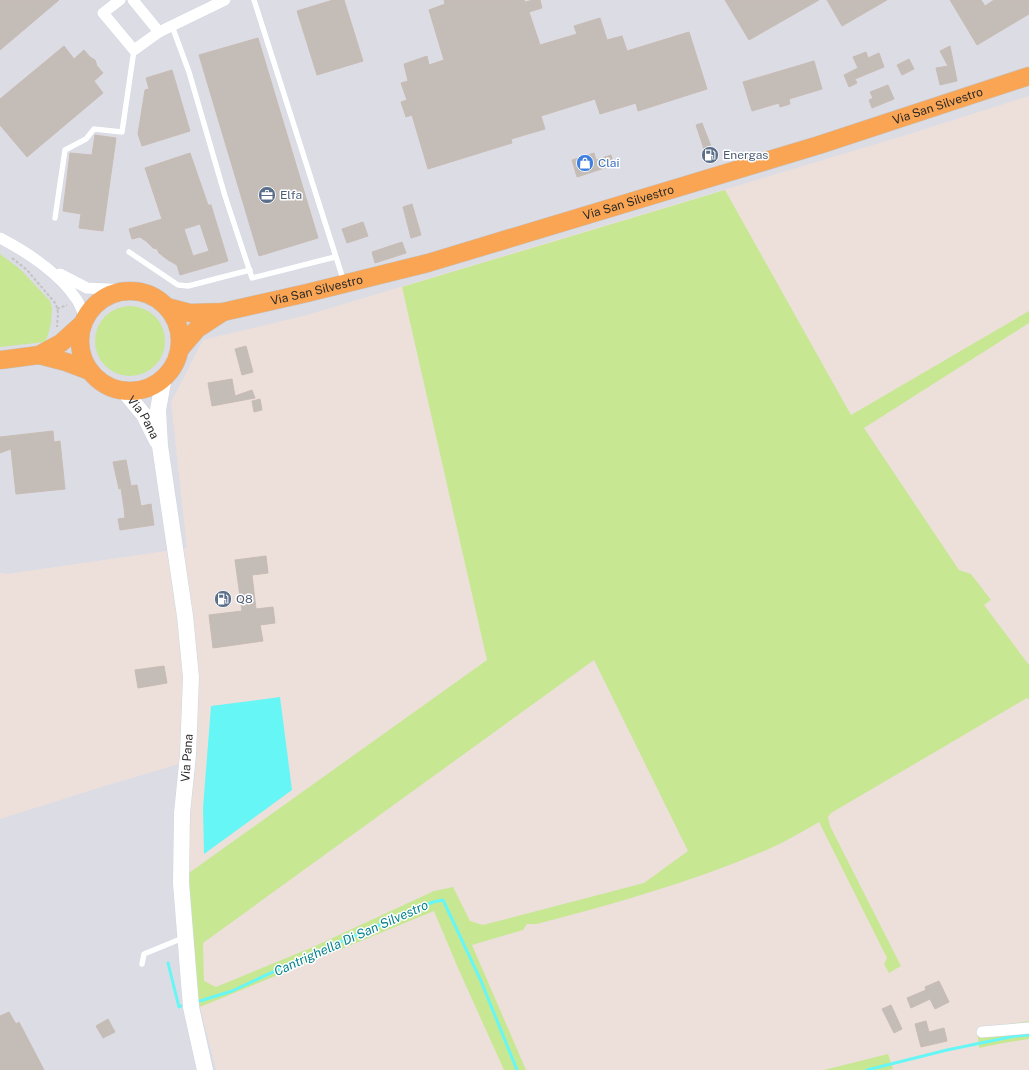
<svg xmlns="http://www.w3.org/2000/svg" width="1029" height="1070" viewBox="0 0 1029 1070" font-family="'Public Sans',sans-serif">
  <rect width="100%" height="100%" fill="#ede0db"/>
  <g fill="#dcdce5">
    <path d="M0,0H1029V96L906,135L307,315L203,340L171,402L187,548L7,574L0,573Z"/>
    <path d="M196,759L190,814L186,875L193,957L200,1007L216,1070H0V819L108,785Z"/>
  </g>
  <g fill="#c7e793" fill-rule="evenodd">
    <path d="M725,190L851,415L1029,311V323L864,428L959,570L971,574L991,600L984,605L1029,665V700L1027,698L831,813L828,817L830,826L901,966L889,973L884,964L887,958L819,822C803,831 787,841 771,848C696,881 617,903 537,924H527L523,930L472,945L526,1070H504L458,968L434,911L200,1007L193,957L186,875L487,660L402,287ZM594,660L688,851L644,883L483,925L470,921L453,887L434,891L313,947L216,987L204,981L203,943Z"/>
    <path d="M0,254L21,270L50,301L52,308L51,323L48,335L45,342L0,347Z"/>
    <circle cx="130" cy="341" r="35"/>
    <path d="M1029,1021V1039L1003,1043L979,1048L977,1029Z"/>
    <path d="M888,1054L893,1069L887,1070H824Z"/>
  </g>
  <path fill="#66f6f5" d="M280,697L292,790L204,854L203,808L211,706Z"/>
  <g fill="none" stroke-linecap="round" stroke-linejoin="round">
    <g stroke="#66f6f5" stroke-width="3">
      <path d="M168,963L179,1007L181,1006"/>
      <path d="M200,1001L232,991L305,957L433,902L443,900L481,981L517,1070"/>
      <path d="M867,1070L947,1050L1015,1036L1029,1035"/>
    </g>
  </g>
  <g fill="#c4bcb6" stroke="#c8bcb4" fill-rule="evenodd">
    <path d="M0,0H59L0,50Z"/>
    <path d="M333,0H344L363,61L317,75L297,11Z"/>
    <path d="M444,0H524L525,2L533,0H540L542,8L529,12L540,45L577,34L574,26L600,18L607,40L622,36L627,51L689,32L707,89L638,111L636,103L600,114L595,99L541,116L545,129L511,139L512,143L428,169L412,115L406,117L401,102L407,100L401,83L408,81L404,64L427,56L429,65L444,60L429,10L445,4Z"/>
    <path d="M725,0H819L749,40Z"/>
    <path d="M827,0H887L842,26Z"/>
    <path d="M950,0H981L985,6L994,0H1029V14L977,45Z"/>
    <path d="M258,38L318,238L259,256L199,55Z"/>
    <path d="M64,46L74,59L84,50L90,57L95,60L97,66L103,73L94,81L103,93L27,157L0,125V99Z"/>
    <path d="M950,46L957,81L940,85L936,68L948,66L940,51Z"/>
    <path d="M866,52L868,58L879,53L884,67L855,79L857,83L849,87L844,75L858,68L853,57Z"/>
    <path d="M909,59L914,69L902,75L897,65Z"/>
    <path d="M814,61L822,89L789,99L790,104L780,107L779,103L752,111L743,82Z"/>
    <path d="M172,70L190,131L142,146L138,134L145,90L149,89L146,78Z"/>
    <path d="M888,85L894,99L872,108L869,100L873,98L870,92Z"/>
    <path d="M702,123L712,149H714L717,157L706,161L703,152H705L696,125Z"/>
    <path d="M95,135L116,138L103,231L79,228L81,214L63,211L70,153L92,155Z"/>
    <path d="M190,153L208,205H211L228,261L180,275L177,265L168,260L159,253L157,249L153,248L146,241L140,237L132,239L129,229L162,219L145,168ZM200,224L209,251L193,256L184,229Z"/>
    <path d="M594,153L596,160L611,155L614,165L577,177L572,160Z"/>
    <path d="M412,204L421,235L411,238L403,207Z"/>
    <path d="M363,222L368,236L347,243L342,229Z"/>
    <path d="M402,242L406,253L375,263L372,252Z"/>
    <path d="M246,346L253,372L242,375L235,349Z"/>
    <path d="M232,379L235,396L252,390L255,398L212,406L208,383Z"/>
    <path d="M260,399L262,410L254,412L252,401Z"/>
    <path d="M53,431L54,442L60,441L65,489L16,494L11,449L0,453V437Z"/>
    <path d="M126,460L131,486L137,485L141,506L151,504L154,525L120,530L118,519L125,518L124,508L121,488L119,489L113,462Z"/>
    <path d="M266,556L268,573L252,575L256,609L273,607L275,623L260,625L263,641L213,648L209,615L242,611L235,560Z"/>
    <path d="M164,666L167,683L138,688L135,670Z"/>
    <path d="M939,981L949,1002L935,1009L930,999L911,1008L907,998L926,990L925,987Z"/>
    <path d="M891,1005L902,1029L894,1033L882,1009Z"/>
    <path d="M9,1012L16,1024L19,1022L44,1070H0V1016Z"/>
    <path d="M108,1019L115,1032L103,1038L96,1026Z"/>
    <path d="M926,1021L929,1032L944,1028L947,1041L921,1047L915,1024Z"/>
  </g>
  <g fill="none" stroke-linecap="round" stroke-linejoin="round">
    <defs>
      <g id="lane">
        <path d="M254,0L344,282"/>
        <path d="M172,26L189,72L225,196L252,278L335,257"/>
        <path d="M55,218L65,150L86,139L94,129L122,132L134,50"/>
        <path d="M129,252L178,285L188,286L250,270"/>
        <path d="M142,964L144,954L183,938"/>
      </g>
      <g id="street">
        <path d="M120,0L103,13L134,50L159,32L225,0"/>
        <path d="M133,0L159,32"/>
        <path d="M0,238C27,252 60,274 77,300C80,305 82,311 85,317"/>
        <path d="M60,274L87,288L130,290"/>
        <path d="M982,1032L1029,1028"/>
      </g>
      <g id="secondary">
        <path d="M164,377L158,410L160,446L185,616L191,677L188,755L182,813L181,883L191,1007L205,1070"/>
        <path id="s1" d="M124,391L144,415L157,441"/>
      </g>
      <g id="primary">
        <circle cx="130" cy="341" r="50"/>
        <path id="s2" d="M167,307L190,313L223,312L307,293L428,263L819,145L1029,76"/>
        <path d="M180,349L197,329L223,312"/>
        <path d="M39,355L66,362L90,371"/>
        <path d="M0,360L39,355L61,343L81,325"/>
      </g>
    </defs>
    <use href="#lane" stroke="#cdd6e0" stroke-width="6"/>
    <use href="#street" stroke="#cdd6e0" stroke-width="12"/>
    <use href="#secondary" stroke="#cdd6e0" stroke-width="17"/>
    <use href="#primary" stroke="#c3c3c3" stroke-width="19"/>
    <g stroke="#c3c3c3" stroke-width="2" stroke-dasharray="3 2" stroke-linecap="butt">
      <path d="M12,258L27,270L56,304L58,313L57,327"/>
      <path d="M138,286L162,295"/>
      <path d="M57,309L67,305"/>
    </g>
    <use href="#lane" stroke="#fff" stroke-width="5.5"/>
    <use href="#street" stroke="#fff" stroke-width="11"/>
    <use href="#secondary" stroke="#fff" stroke-width="16"/>
    <use href="#primary" stroke="#faa553" stroke-width="18"/>
  </g>
  <defs>
    <symbol id="fuel-disc" viewBox="-11 -11 22 22"><circle r="9.5" fill="#5c6f8a" stroke="#fff"/><path d="M-5.5-6h7V0h2V4h1.3V-2.5L3-4.5l.8-.8L6-3V5H2.5V1h-1V6h-7ZM-4.2-4.7v3.2H.2V-4.7Z" fill="#fff"/></symbol>
    <symbol id="shop-disc" viewBox="-11 -11 22 22"><circle r="9.5" fill="#3f7fe0" stroke="#fff"/><path d="M-5-2.5h2.3a2.7 3.5 0 0 1 5.4 0H5L5.5 6h-11ZM-1.5-2.5h3a1.5 2.3 0 0 0-3 0Z" fill="#fff"/></symbol>
    <symbol id="office-disc" viewBox="-11 -11 22 22"><circle r="9.5" fill="#5c6f8a" stroke="#fff"/><path d="M-6-3h4V-5.5h4V-3h4V5H-6ZM-1-4.5V-3h2v-1.5ZM-6 0V1H6V0Z" fill="#fff"/></symbol>
  </defs>
  <g fill-rule="evenodd">
    <use href="#fuel-disc" x="700" y="145" width="20" height="20"/>
    <use href="#shop-disc" x="575" y="153" width="20" height="20"/>
    <use href="#office-disc" x="257" y="185" width="20" height="20"/>
    <use href="#fuel-disc" x="213" y="589" width="20" height="20"/>
  </g>
  <g text-anchor="middle" dominant-baseline="central" stroke-width="3" stroke-linejoin="round" paint-order="stroke">
    <g font-size="12" fill="#2a2a2a" stroke="#fff">
      <text stroke="none"><textPath href="#s2" startOffset="801">Via San Silvestro</textPath></text>
      <text stroke="none"><textPath href="#s2" startOffset="477">Via San Silvestro</textPath></text>
      <text stroke="none"><textPath href="#s2" startOffset="153">Via San Silvestro</textPath></text>
      <text stroke="none"><textPath href="#s1" startOffset="33">Via Pana</textPath></text>
      <text transform="translate(187 758) rotate(-86)">Via Pana</text>
    </g>
    <g font-size="12" fill="#4e5e75" stroke="#fff" text-anchor="start">
      <text x="723" y="155">Energas</text>
      <text x="280" y="195">Elfa</text>
      <text x="236" y="599">Q8</text>
    </g>
    <g font-size="12" fill="#366cbe" stroke="#fff" text-anchor="start">
      <text x="598" y="163">Clai</text>
    </g>
    <g font-size="13" font-style="italic" fill="#07838d" stroke="#fff">
      <text transform="translate(351 938) rotate(-24)">Cantrighella Di San Silvestro</text>
    </g>
  </g>
</svg>
